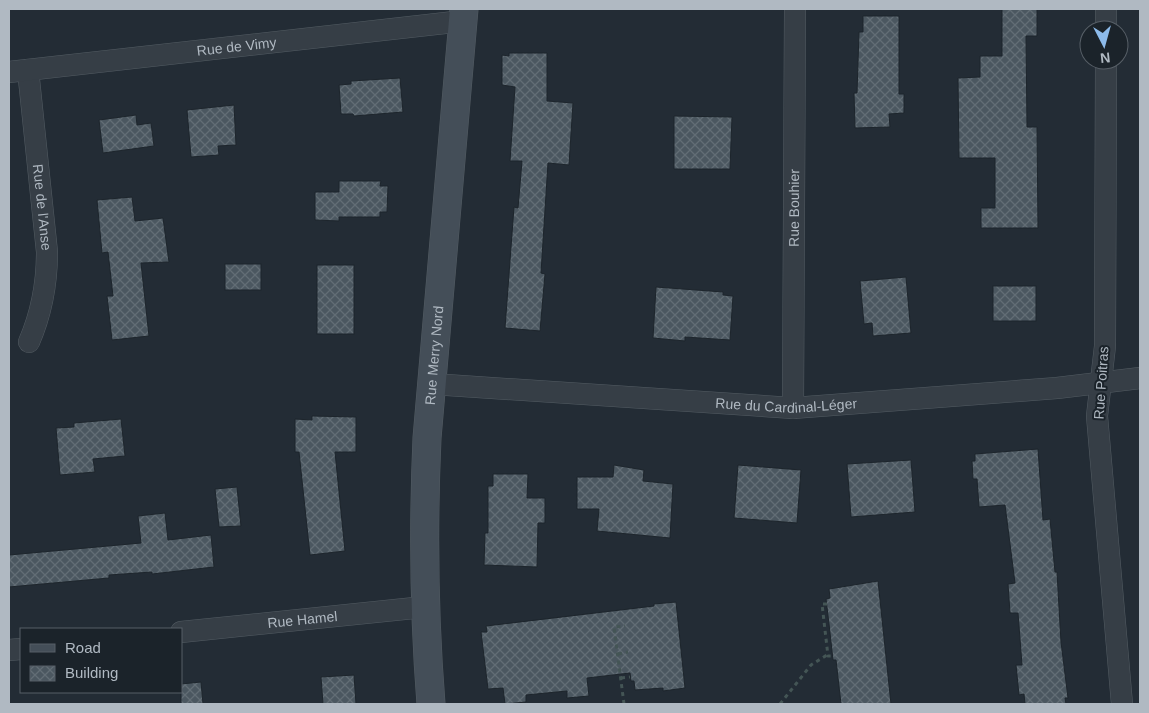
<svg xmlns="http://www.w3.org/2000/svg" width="1149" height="713" viewBox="0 0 1149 713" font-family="Helvetica,sans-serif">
  <defs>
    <pattern id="building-cross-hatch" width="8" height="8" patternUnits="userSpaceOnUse" patternTransform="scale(1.25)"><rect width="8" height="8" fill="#4b5760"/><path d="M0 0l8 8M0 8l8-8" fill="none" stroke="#626d75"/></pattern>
  </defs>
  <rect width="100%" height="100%" fill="#232c35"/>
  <g fill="url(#building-cross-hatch)" stroke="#1d252c">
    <path d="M1002,9H1037V36H1026L1027,127H1037L1038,228H981V208H995V158H959L958,78L980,77V56H1002Z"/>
    <path d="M863,16H899V94H904V113L889,114L890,127L855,128L854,93H857L859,32H863Z"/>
    <path d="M509,53H547V101L573,103L569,165L548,163L541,273L545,274L540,331L505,328L514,207L518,208L522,161H510L515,87L502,85V55L509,56Z"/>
    <path d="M400,78L403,112L354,116L353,114H341L339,85L351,84V81Z"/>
    <path d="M234,105L236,145L218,146L219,155L191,157L187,110Z"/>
    <path d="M136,115L137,125L151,123L154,146L103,153L99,120Z"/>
    <path d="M674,116L732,117L730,169H674Z"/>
    <path d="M339,181H381L380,186H388L387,212H380V217H339V221L315,220V192H339Z"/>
    <path d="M132,197L135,221L163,218L169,262L141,263L149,336L112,340L107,296H113L108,252L102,253L97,200Z"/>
    <rect x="225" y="264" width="36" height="26"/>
    <rect x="317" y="265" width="37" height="69"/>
    <path d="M906,277L911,333L873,336L872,323L864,324L860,281Z"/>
    <rect x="993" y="286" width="43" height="35"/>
    <path d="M656,287L723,292V295L733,296L730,340L685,337V341L653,338Z"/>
    <path d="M312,416L356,417V452H335L345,551L310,555L299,452H295V419L312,420Z"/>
    <path d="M121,419L125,456L93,459L95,472L60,475L56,428L74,427V423Z"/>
    <path d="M1038,449L1043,520L1050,519L1055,572H1057L1061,642L1068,698H1065L1066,704H1025L1024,694L1019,695L1016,665H1022L1018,613H1010L1008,584L1015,583L1005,505L979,507L977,479H973L972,461H975V454Z"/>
    <path d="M911,460L915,512L851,517L847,464Z"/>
    <path d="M614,465L644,470L643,481L673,484L670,538L597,531L599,509H577V477H613Z"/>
    <path d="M738,465L801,470L797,523L734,518Z"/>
    <path d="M493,474H528L527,498H545V523H538L537,567L484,565L485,533H488V486H493Z"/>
    <path d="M237,487L241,526L219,527L215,489Z"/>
    <path d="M165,513L168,540L211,535L214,567L152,574V572L109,575V578L9,587V555L141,543L138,516Z"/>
    <path d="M878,581L891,704H841L836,660H833L829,624L826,599L830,598L829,589Z"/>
    <path d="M676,602L685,688L663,691V688L635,690L634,681H631L630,673L587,678L589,696L567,698V691L526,695V702L505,704L503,688L488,689L481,632H487L486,626L654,606V604Z"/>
    <path d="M354,675L356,704H323L321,677Z"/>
    <path d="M201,682L203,704H181V684Z"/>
  </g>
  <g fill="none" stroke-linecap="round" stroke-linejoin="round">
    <defs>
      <g id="minor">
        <path d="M1106,30V9"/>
        <path d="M1106,60L1105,346L1097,416L1122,704"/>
        <path id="s1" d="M28,70L47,252C47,284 42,312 29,342"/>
        <path id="s2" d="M9,72L463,21"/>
        <path id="s3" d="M432,384L793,408L1057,388L1140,378"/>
        <path id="s4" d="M793,408L795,9"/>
        <path id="s5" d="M181,632L424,607"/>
        <path d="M9,650L21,649"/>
      </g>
      <g id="secondary">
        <path id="s6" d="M431,704C424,615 423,528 427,438L464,9"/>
      </g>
    </defs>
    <use href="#minor" stroke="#535c63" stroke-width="22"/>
    <use href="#secondary" stroke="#535c63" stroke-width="29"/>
    <g stroke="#455" stroke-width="3" stroke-dasharray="4 4" stroke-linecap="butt">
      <path d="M827,604H822L828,656H832"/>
      <path d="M618,654L628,652"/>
      <path d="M621,678L630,677"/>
      <path d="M624,704L614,627L625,626"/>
      <path d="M780,704L811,665L827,655"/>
    </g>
    <use href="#minor" stroke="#363e46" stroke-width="21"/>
    <use href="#secondary" stroke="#444e58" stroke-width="28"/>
  </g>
  <g text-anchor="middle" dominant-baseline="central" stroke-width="4" stroke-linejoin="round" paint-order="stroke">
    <g font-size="14" fill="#b0b9c2" stroke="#1b232a">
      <text stroke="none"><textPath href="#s2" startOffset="229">Rue de Vimy</textPath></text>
      <text stroke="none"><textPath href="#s1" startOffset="138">Rue de l'Anse</textPath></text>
      <text stroke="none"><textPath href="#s4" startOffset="200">Rue Bouhier</textPath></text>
      <text stroke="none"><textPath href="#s6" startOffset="349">Rue Merry Nord</textPath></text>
      <text transform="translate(1101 383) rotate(-86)">Rue Poitras</text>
      <text stroke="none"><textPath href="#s3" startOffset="355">Rue du Cardinal-Léger</textPath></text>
      <text stroke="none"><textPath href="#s5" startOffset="122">Rue Hamel</textPath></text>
    </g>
  </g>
  <rect width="1149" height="713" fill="none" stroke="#b0b9c2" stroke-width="20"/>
  <rect x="20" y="628" width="162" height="65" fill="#1b232a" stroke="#575f67"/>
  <rect x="30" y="644" width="25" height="8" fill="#444e58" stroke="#575f67"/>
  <text x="65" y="653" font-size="15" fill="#b0b9c2">Road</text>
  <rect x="30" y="666" width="25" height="15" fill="url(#building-cross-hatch)" stroke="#575f67"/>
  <text x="65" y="678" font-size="15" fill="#b0b9c2">Building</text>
  <g transform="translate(1104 45) rotate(174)"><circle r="24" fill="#1b232a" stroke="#575f67"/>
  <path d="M0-4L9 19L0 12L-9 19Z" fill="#8dbbeb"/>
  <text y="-8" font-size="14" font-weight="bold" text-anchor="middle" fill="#b0b9c2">N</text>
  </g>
</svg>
